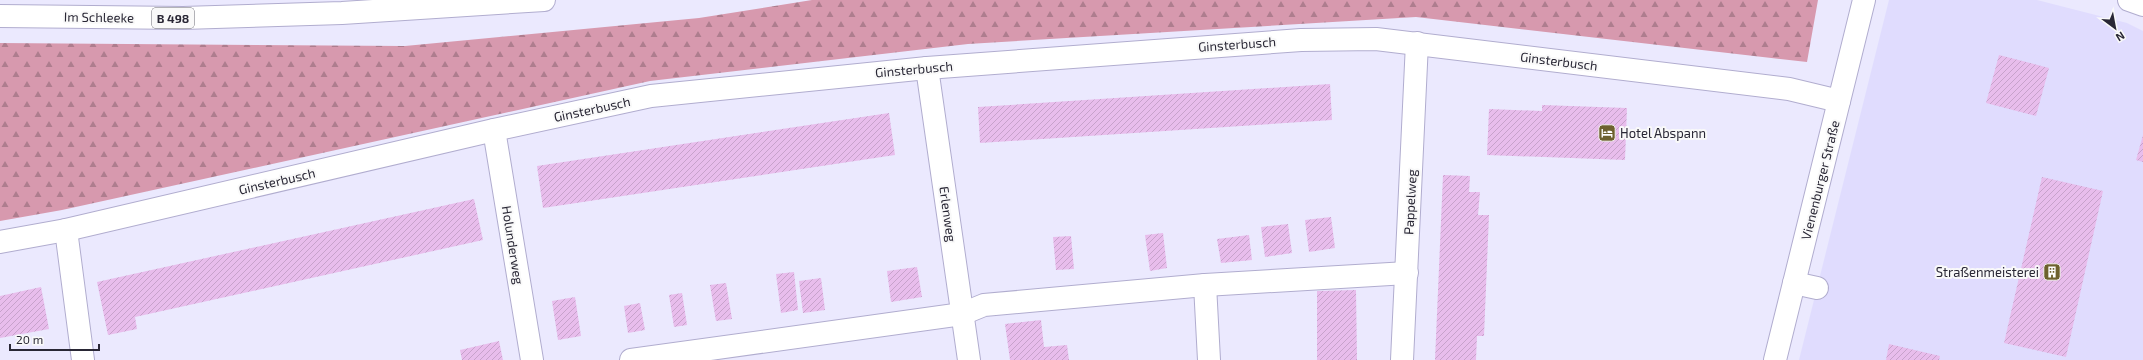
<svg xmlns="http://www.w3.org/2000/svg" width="2143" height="360" viewBox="0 0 2143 360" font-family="'Exo 2',sans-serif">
  <defs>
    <pattern id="forest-firs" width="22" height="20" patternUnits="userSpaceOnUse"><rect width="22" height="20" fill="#d799ae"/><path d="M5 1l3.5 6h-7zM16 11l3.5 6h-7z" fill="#ae7d8e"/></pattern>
    <pattern id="building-hatch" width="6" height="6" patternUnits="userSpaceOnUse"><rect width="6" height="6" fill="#e8bdec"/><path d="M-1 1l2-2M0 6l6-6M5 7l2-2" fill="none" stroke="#c7a2cb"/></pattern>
  </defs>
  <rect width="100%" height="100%" fill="#ebe9fe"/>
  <path fill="#e0dcfe" d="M1889,0H2037L2127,23L2143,31V360H1799Z"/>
  <path fill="url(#forest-firs)" d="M812,0H1818L1807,62L1416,17L968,44L650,81L62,210L0,221V43L405,46L699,18Z"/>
  <g fill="url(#building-hatch)">
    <path d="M1999,55L2049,68L2036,116L1986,103Z"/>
    <path d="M1330,84L1332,120L980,143L978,107Z"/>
    <path d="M1542,105L1627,108L1625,160L1487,155L1489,109L1542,111Z"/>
    <path d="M889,113L895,155L543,208L537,166Z"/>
    <path d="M2143,135V162L2136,160Z"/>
    <path d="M1443,175L1470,176L1469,192H1480L1478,215H1489L1484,336H1477L1476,360H1435Z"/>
    <path d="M2042,177L2103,191L2066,357L2004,343Z"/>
    <path d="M474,199L483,240L135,317L137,329L108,335L97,282Z"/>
    <path d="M1331,217L1335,248L1309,252L1305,220Z"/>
    <path d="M1288,224L1292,253L1265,257L1261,227Z"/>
    <path d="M1163,233L1167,268L1150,271L1145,235Z"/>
    <path d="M1249,235L1252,260L1221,263L1217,239Z"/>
    <path d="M1071,236L1074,269L1056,270L1053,237Z"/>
    <path d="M917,267L922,297L891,302L887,271Z"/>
    <path d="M794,272L798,310L781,313L776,274Z"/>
    <path d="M821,278L825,310L803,313L799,281Z"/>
    <path d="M726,283L732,319L716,321L710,285Z"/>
    <path d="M41,287L49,329L0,338V296Z"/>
    <path d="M1356,290L1357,360H1317V291Z"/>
    <path d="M682,293L687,325L674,327L669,295Z"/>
    <path d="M575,297L581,336L558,340L552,301Z"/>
    <path d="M640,303L645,330L628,333L624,306Z"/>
    <path d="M1041,320L1044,347L1067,345L1069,360H1010L1005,324Z"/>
    <path d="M499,341L503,360H462L460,350Z"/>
    <path d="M1889,344L1940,356L1939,360H1886Z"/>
  </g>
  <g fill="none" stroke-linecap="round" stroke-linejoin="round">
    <defs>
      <g id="minor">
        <path d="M927,68L969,360"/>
        <path d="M494,130L532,360"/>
        <path d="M66,230L83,360"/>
        <path d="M0,242L66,230L494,130L651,96L927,68L1301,40L1376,39L1789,89L1839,101"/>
        <path d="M1794,283L1817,288"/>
        <path d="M1205,285L1209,360"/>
        <path d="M631,360L962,314L984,305L1205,285L1407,273"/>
        <path d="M1402,360L1417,43"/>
        <path d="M1775,360L1864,0"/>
      </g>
      <path id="major" d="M0,16L183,18L342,13L544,0"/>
      <path id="highway" d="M2129,0L2143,5"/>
    </defs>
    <use href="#minor" stroke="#b1adcf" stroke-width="24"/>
    <use href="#major" stroke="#b1adcf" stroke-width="24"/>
    <use href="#highway" stroke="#b1adcf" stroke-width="24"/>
    <use href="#minor" stroke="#fff" stroke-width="22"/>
    <use href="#major" stroke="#fff" stroke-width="22"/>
    <use href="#highway" stroke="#fff" stroke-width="22"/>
  </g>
  <defs>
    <symbol id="hotel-square" viewBox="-11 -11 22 22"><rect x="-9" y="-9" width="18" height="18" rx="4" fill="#6d612e" stroke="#f9f9f9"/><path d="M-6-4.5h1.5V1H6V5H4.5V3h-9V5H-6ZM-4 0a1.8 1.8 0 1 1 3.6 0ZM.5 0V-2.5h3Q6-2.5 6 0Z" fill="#fff"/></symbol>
    <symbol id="building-square" viewBox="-11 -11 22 22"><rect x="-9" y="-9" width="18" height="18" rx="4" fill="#6d612e" stroke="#f9f9f9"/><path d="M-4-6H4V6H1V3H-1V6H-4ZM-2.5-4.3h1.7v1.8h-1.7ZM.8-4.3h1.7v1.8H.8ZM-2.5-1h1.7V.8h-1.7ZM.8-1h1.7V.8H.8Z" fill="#fff"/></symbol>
  </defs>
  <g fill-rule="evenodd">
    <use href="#hotel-square" x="1597" y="123" width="20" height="20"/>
    <use href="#building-square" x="2042" y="262" width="20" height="20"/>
  </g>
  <g text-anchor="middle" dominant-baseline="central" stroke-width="4" stroke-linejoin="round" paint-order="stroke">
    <rect fill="#f9f9f9" stroke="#676670" stroke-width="1" x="152" y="8" width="42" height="20" rx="3"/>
    <g font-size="12" font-weight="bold" fill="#292735">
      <text x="173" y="18">B 498</text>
    </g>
    <g font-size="13" fill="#292735" stroke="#f9f9f9">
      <text transform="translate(99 17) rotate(1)">Im Schleeke</text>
      <text transform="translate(1237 44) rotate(-4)">Ginsterbusch</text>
      <text transform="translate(1559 61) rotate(7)">Ginsterbusch</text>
      <text transform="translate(914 69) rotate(-5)">Ginsterbusch</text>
      <text transform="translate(592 109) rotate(-12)">Ginsterbusch</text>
      <text transform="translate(1820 180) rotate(-76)">Vienenburger Straße</text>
      <text transform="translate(277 181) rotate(-13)">Ginsterbusch</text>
      <text transform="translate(1410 202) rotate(-87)">Pappelweg</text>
      <text transform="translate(948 214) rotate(82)">Erlenweg</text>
      <text transform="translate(513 245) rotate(81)">Holunderweg</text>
    </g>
    <g font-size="13" fill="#292735" stroke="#f9f9f9" text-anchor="start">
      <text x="1620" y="133">Hotel Abspann</text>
      <text x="2039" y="272" text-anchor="end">Straßenmeisterei</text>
    </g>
  </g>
  <g transform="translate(2115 28) rotate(148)" stroke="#f9f9f9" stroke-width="3" paint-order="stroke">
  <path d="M0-3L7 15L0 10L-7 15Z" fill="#292735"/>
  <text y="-6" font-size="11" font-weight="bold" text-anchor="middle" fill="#292735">N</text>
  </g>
  <path d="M10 344v6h89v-6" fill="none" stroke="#292735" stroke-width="2"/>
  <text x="16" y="344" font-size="12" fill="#292735" stroke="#f9f9f9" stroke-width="3" paint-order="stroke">20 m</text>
</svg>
